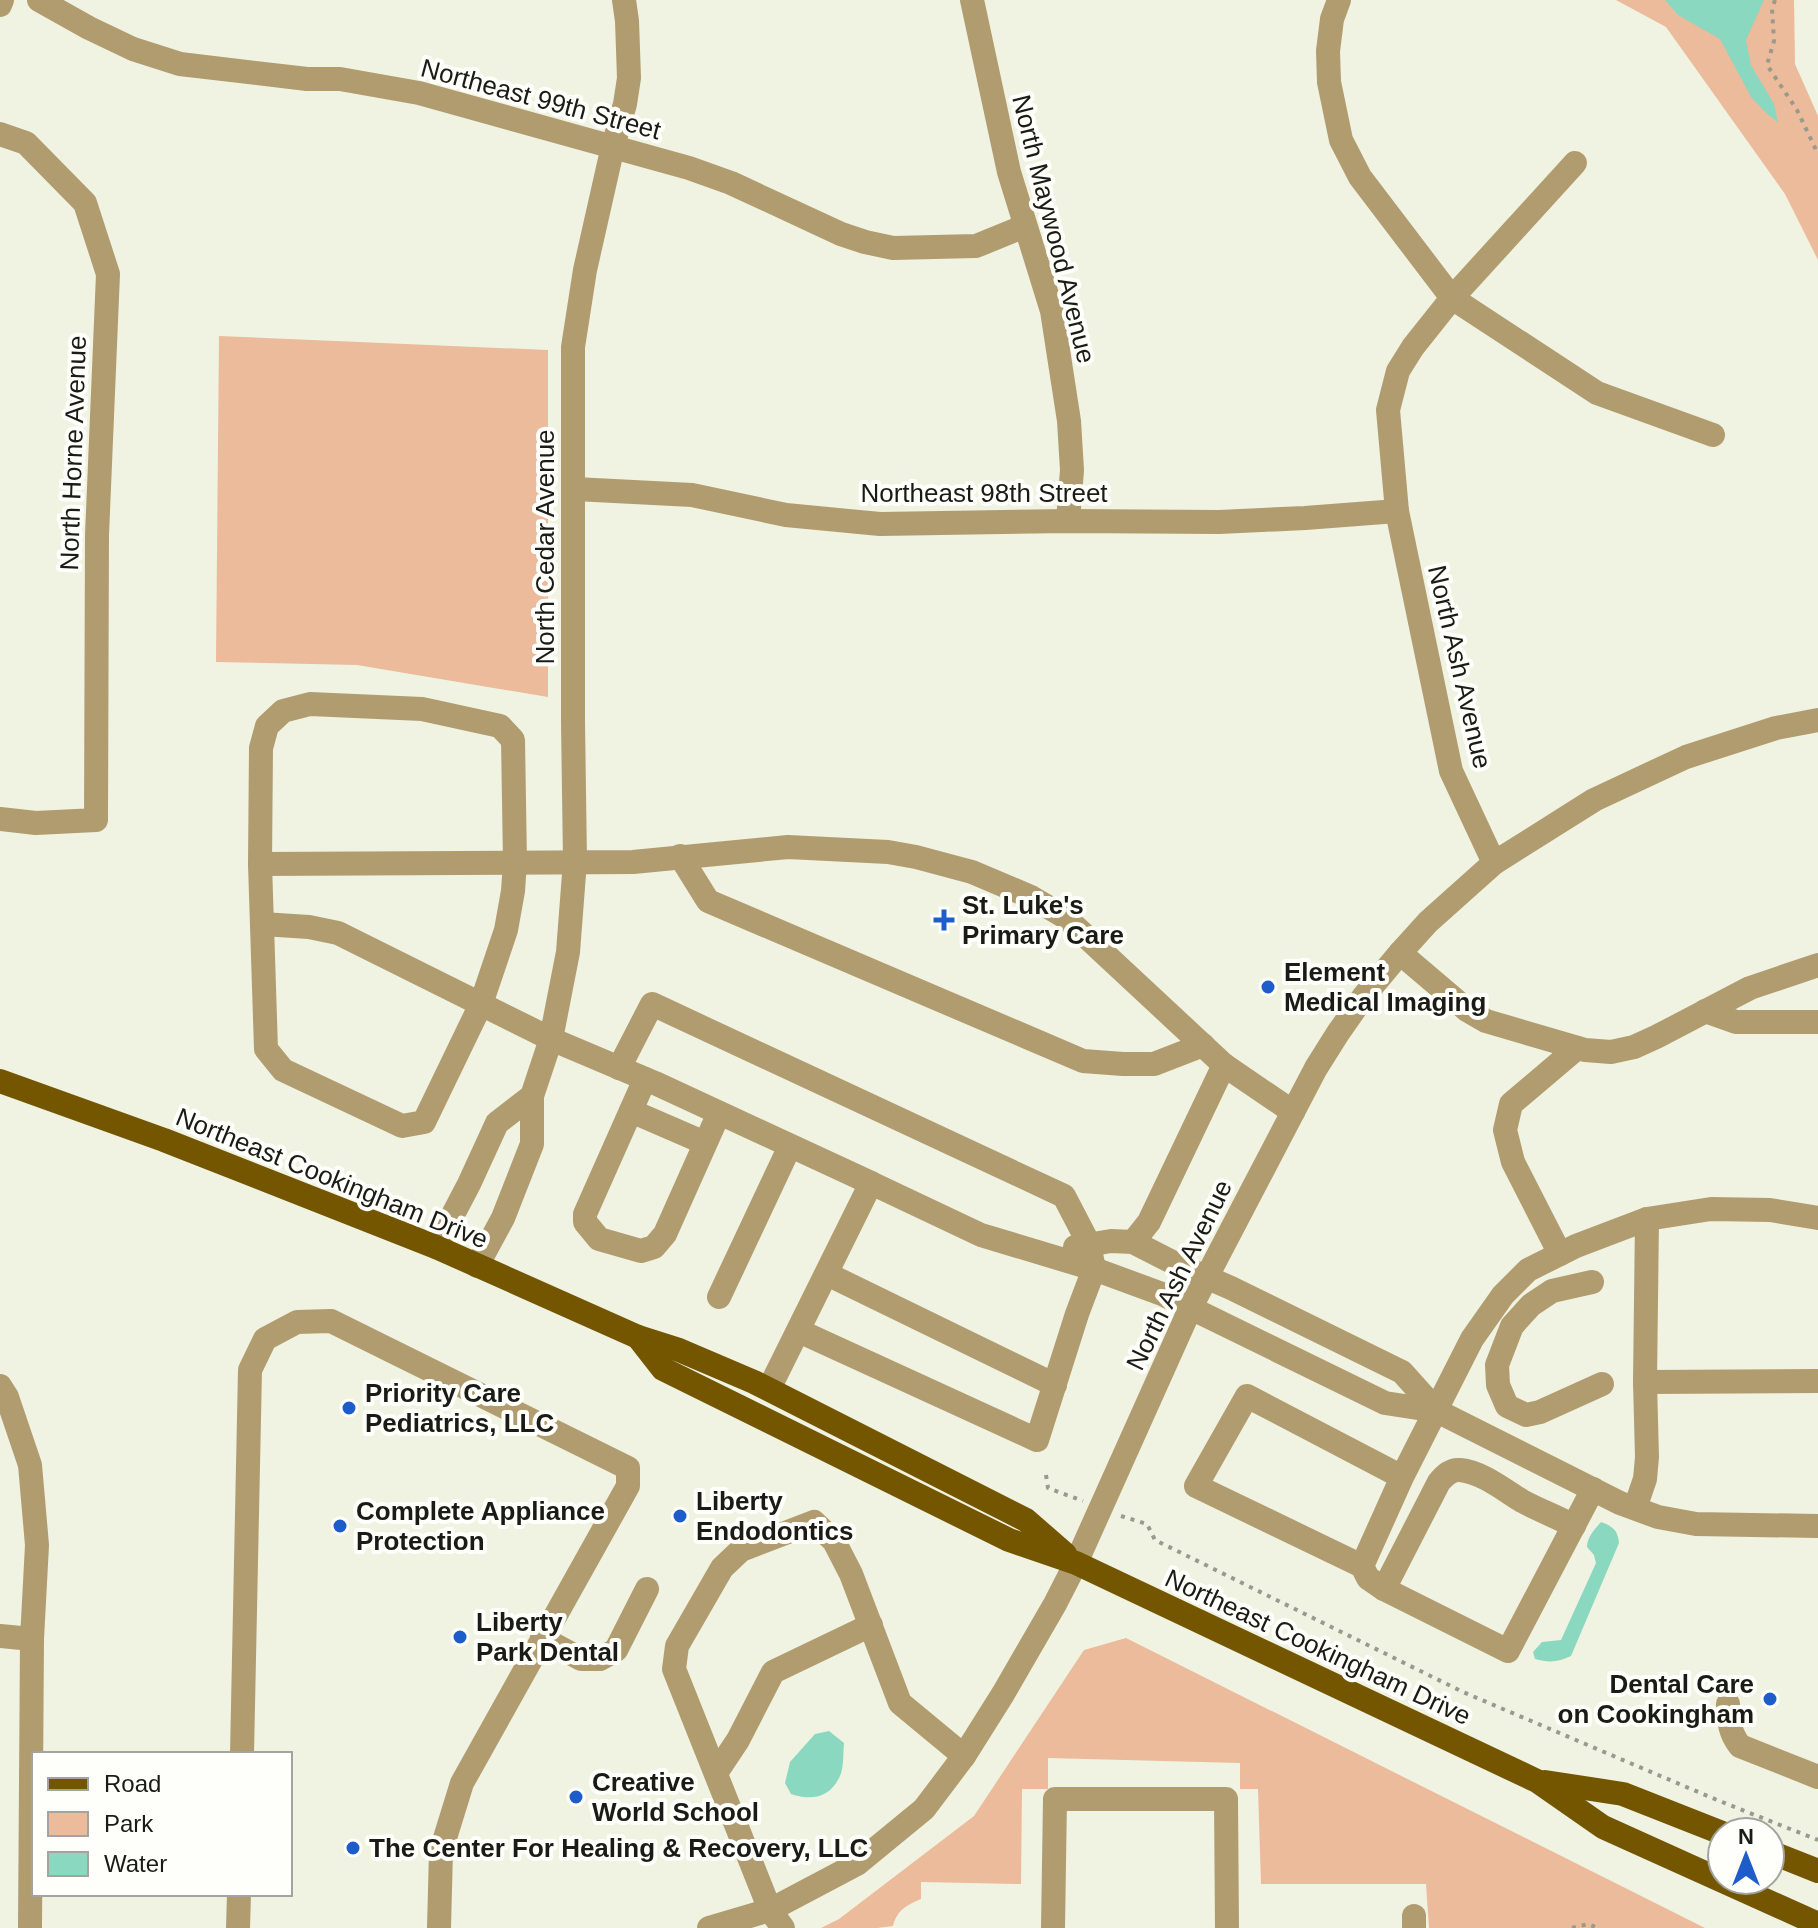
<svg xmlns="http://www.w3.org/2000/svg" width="1818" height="1928" viewBox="0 0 1818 1928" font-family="Helvetica,sans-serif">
  <rect width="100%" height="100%" fill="#f0f3e1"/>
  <g fill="#ebbb9b">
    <path d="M1616,0H1794L1795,64L1818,116V260L1785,194L1666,27Z"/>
    <path d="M219,336L548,350V697L357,665L216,662Z"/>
    <path d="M1126,1638L1705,1928H1429L1426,1884H1261L1258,1789H1240V1763L1048,1758V1789H1022L1021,1884L921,1882V1899C907,1905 897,1910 893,1926L877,1928H821L839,1919L974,1816L1084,1650Z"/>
  </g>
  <g fill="#8bd8c0">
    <path d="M1665,0H1764L1746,40L1751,65L1774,104L1778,122L1767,114L1751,97L1720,39L1678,15Z"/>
    <path d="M1601,1522C1613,1526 1618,1531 1619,1543L1571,1656C1559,1662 1549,1663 1535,1659L1533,1652L1542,1642L1561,1640L1596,1563L1594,1555L1587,1547C1587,1537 1595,1529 1601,1522Z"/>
    <path d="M829,1731L844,1743C843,1753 844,1767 840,1776C830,1798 812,1801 791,1794L785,1783L790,1762L815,1734Z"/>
  </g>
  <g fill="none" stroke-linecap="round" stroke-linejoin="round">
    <g stroke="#989a8c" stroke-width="4" stroke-dasharray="4 6" stroke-linecap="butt">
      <path d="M1775,0L1772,9L1774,41L1767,65L1797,110L1818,154"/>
      <path d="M1046,1475L1048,1488L1083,1501"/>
      <path d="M1121,1516L1147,1524L1155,1540L1463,1692L1717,1800L1818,1840"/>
      <path d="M1572,1928L1588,1924L1598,1928"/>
    </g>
    <g stroke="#b19c70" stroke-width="24">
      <path d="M39,0L89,28L133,49L180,64L307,79H340L419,93L689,168L731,183L841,234L865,242L893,248L976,246L1025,226"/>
      <path d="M972,0L1009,172L1052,311L1069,421L1072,470L1068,521"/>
      <path d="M1339,0L1332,19L1328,51L1329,82L1341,140L1360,177L1452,298L1597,393L1713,435"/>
      <path d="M0,5L2,0"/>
      <path d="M0,134L26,143L85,203L108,274L97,535L96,820L36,823L0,819"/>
      <path d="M575,489L692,495L786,515L880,524L1068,521L1219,522L1305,518L1397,511"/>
      <path d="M310,704L422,709L500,726L513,740L515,862L513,891L506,930L481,1004L424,1122L402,1126L283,1070L266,1049L260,864L261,748L267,726L283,711Z"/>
      <path d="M680,856L708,901L1083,1061L1123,1064H1154L1203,1045"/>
      <path d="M1494,863L1451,771L1397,511L1388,410L1398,371L1413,347L1452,298L1575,163"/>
      <path d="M260,864L633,862L788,847L888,852L916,857L972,872L1031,897L1065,917L1224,1065"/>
      <path d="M262,924L309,927L338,933L551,1039L655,1083L871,1183"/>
      <path d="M1400,953L1467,1010L1486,1021L1585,1050L1611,1052L1634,1047L1656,1037L1750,988L1818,965"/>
      <path d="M1705,1011L1736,1022H1818"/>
      <path d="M619,1068L652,1004L1064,1196L1089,1244L1094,1269L1077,1314L1037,1440L799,1331"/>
      <path d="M645,1079L585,1214V1222L599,1239L641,1251L654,1247L665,1234L719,1113"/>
      <path d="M631,1111L705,1143"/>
      <path d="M1647,1219L1645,1382L1818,1381"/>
      <path d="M1133,1242L1149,1222L1224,1065L1293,1112"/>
      <path d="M436,1247L469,1184L497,1123L532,1096"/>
      <path d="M1075,1247L1111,1241L1133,1242L1176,1264L1231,1288L1402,1372L1437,1411"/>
      <path d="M1560,1254L1513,1162L1505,1130L1511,1104L1577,1048"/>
      <path d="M477,1266L503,1218L532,1144V1096L551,1039L568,952L575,861L573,722V347L585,270L613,146L625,104L629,78L627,21L624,0"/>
      <path d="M827,1274L1055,1385"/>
      <path d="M1592,1282L1552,1291L1531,1305L1512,1326L1497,1365L1498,1385L1507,1406L1526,1415L1540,1412L1602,1384"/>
      <path d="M719,1297L790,1146"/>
      <path d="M0,1386L7,1397L30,1465L37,1545L32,1639L30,1928"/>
      <path d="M769,1389L871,1183L981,1235L1094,1269L1162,1294L1385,1403L1437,1411L1620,1503L1658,1517L1696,1524L1818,1526"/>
      <path d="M1402,1477L1247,1396L1196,1486L1362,1566L1402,1477L1472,1339L1503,1295L1528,1270L1576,1246L1647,1219L1711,1209L1770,1210L1818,1218"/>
      <path d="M1635,1508L1645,1479L1647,1457L1645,1382"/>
      <path d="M1362,1566L1368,1578L1384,1589L1508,1651L1593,1489"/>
      <path d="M1384,1589L1439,1482C1445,1475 1451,1469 1460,1470C1482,1472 1504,1490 1522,1501C1539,1510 1557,1517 1574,1526"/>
      <path d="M0,1636L32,1639"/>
      <path d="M542,1638L581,1659H600L616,1650L647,1589"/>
      <path d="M1728,1704C1729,1721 1729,1732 1740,1746L1818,1777"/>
      <path d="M242,1754L250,1370L265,1339L297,1322L331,1321L628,1468V1486L462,1783L441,1851L439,1928"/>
      <path d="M716,1773L738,1740L773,1672L871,1625"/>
      <path d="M1414,1916V1928"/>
      <path d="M238,1928L239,1894"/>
      <path d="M709,1928L770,1910L857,1864L924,1809L964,1756L1003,1694L1055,1604L1076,1563L1190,1309L1293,1112L1316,1068L1338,1033L1364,996L1400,953L1428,922L1494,863L1594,800L1686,757L1776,728L1818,720"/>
      <path d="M783,1928L770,1910L674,1669L677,1646L722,1568L741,1550L814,1522L834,1541L851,1574L900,1703L964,1756"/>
      <path d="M1053,1928L1055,1799H1226L1227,1928"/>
    </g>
    <g stroke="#745600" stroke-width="24">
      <path d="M0,1081L164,1140L436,1247L638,1337L679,1350L754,1382L1026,1520L1065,1554"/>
      <path d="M638,1337L663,1369L1009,1540L1076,1563L1537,1781L1603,1827L1818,1924"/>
      <path d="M1545,1782L1623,1794L1722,1833"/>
      <path d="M1770,1852L1818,1871"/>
    </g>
  </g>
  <g fill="#1e5dc9" stroke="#fefffb" stroke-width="3">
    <path d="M940 908h8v8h8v8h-8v8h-8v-8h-8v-8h8z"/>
    <circle cx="1268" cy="987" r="8"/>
    <circle cx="349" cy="1408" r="8"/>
    <circle cx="680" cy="1516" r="8"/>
    <circle cx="340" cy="1526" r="8"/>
    <circle cx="460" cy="1637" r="8"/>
    <circle cx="1770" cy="1699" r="8"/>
    <circle cx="576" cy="1797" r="8"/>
    <circle cx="353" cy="1848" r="8"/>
  </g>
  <g text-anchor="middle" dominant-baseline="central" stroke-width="8" stroke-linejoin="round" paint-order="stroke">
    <g font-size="26" fill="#1a1b14" stroke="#fefffb">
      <text transform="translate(541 99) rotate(15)">Northeast 99th Street</text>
      <text transform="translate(1054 229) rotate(76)">North Maywood Avenue</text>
      <text transform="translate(73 453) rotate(-88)">North Horne Avenue</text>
      <text x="984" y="493">Northeast 98th Street</text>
      <text transform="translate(545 547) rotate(-90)">North Cedar Avenue</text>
      <text transform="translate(1460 667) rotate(77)">North Ash Avenue</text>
      <text transform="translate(332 1178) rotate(22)">Northeast Cookingham Drive</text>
      <text transform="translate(1179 1275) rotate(-64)">North Ash Avenue</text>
      <text transform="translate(1318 1647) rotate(25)">Northeast Cookingham Drive</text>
    </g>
    <g font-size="26" font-weight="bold" fill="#1a1b14" stroke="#fefffb" text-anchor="start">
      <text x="962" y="905">St. Luke's<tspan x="962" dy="30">Primary Care</tspan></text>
      <text x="1284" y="972">Element<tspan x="1284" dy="30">Medical Imaging</tspan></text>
      <text x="365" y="1393">Priority Care<tspan x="365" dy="30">Pediatrics, LLC</tspan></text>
      <text x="696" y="1501">Liberty<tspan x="696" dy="30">Endodontics</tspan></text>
      <text x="356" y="1511">Complete Appliance<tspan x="356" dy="30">Protection</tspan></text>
      <text x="476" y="1622">Liberty<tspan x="476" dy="30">Park Dental</tspan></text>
      <text x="1754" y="1684" text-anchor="end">Dental Care<tspan x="1754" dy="30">on Cookingham</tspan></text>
      <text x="592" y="1782">Creative<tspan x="592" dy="30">World School</tspan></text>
      <text x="369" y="1848">The Center For Healing &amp; Recovery, LLC</text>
    </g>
  </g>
  <rect x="32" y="1752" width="260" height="144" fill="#fefffb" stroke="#a3a49f" stroke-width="2"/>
  <rect x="48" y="1778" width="40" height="12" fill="#745600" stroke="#a3a49f" stroke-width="2"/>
  <text x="104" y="1792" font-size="24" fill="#1a1b14">Road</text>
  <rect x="48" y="1812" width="40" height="24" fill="#ebbb9b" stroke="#a3a49f" stroke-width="2"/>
  <text x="104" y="1832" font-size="24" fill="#1a1b14">Park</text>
  <rect x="48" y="1852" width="40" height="24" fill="#8bd8c0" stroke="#a3a49f" stroke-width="2"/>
  <text x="104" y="1872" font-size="24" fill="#1a1b14">Water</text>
  <g transform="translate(1746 1856)"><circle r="38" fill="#fefffb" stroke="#a3a49f" stroke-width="2"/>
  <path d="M0-6L14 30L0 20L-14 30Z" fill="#1e5dc9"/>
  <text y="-12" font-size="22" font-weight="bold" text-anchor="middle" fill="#1a1b14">N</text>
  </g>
</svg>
